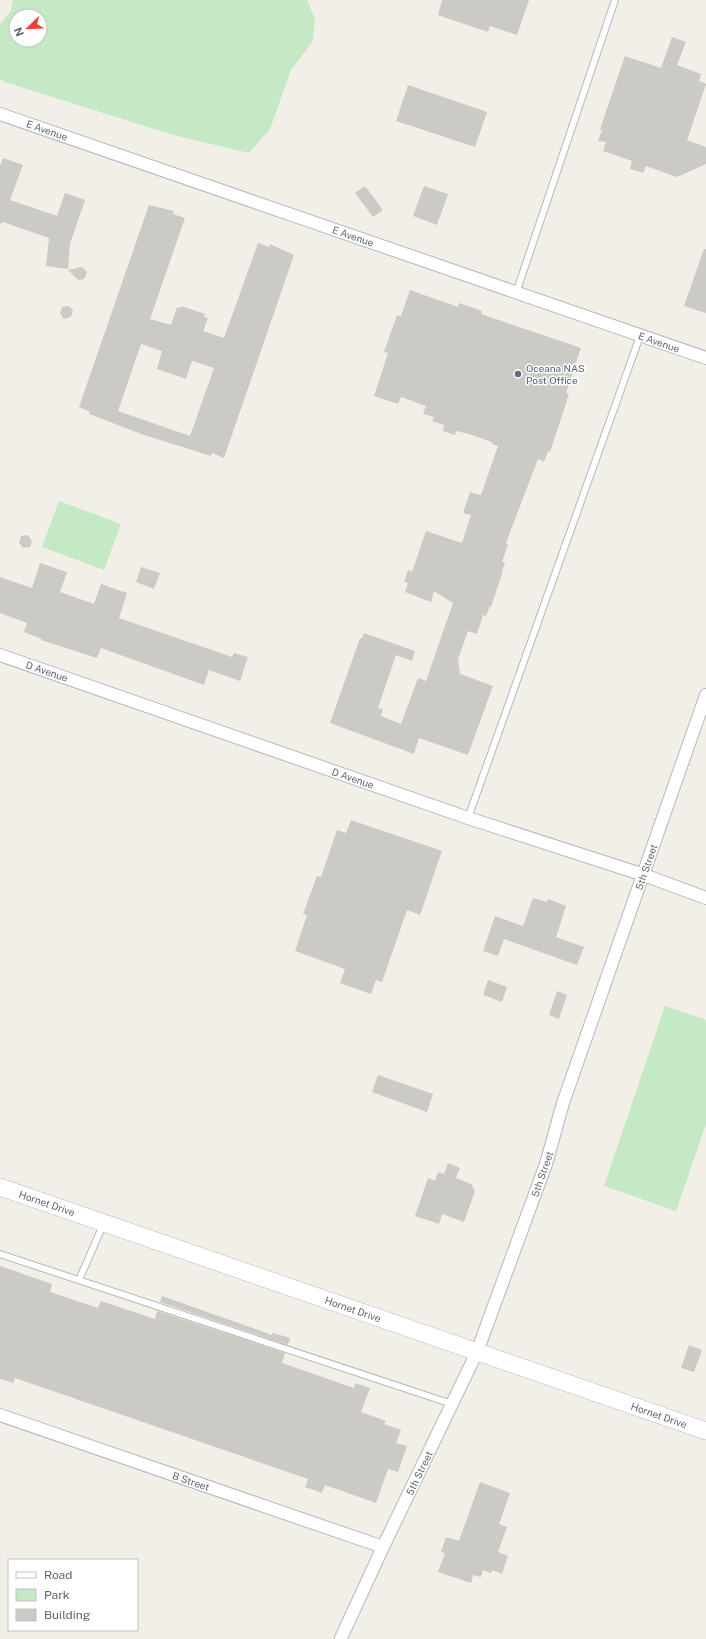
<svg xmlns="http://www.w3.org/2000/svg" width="706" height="1639" viewBox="0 0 706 1639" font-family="'Public Sans',sans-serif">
  <rect width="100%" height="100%" fill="#f1efe8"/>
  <g fill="#c5e8c5" fill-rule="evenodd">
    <path d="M13,0H307L315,19L313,41L291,70L270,129L249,153L173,135L5,82L0,79V24L11,11ZM16,16H40V40H16Z"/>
    <path d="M59,501L121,524L104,570L42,547Z"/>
    <path d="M665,1006L706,1020V1124L676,1211L604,1186Z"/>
  </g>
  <g fill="#cccac5" fill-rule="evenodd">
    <path d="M442,0H529L517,35L490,26L488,32L438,15Z"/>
    <path d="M672,37L686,42L677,65L701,74L699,81L706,84L687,140L706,147V164L677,177L646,166L643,173L630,169L632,161L603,151L606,142L598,141L602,130L600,129L625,56L661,68Z"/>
    <path d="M408,85L487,112L475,147L396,121Z"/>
    <path d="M3,158L23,165L10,200L57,216L65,193L85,200L70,244L68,269L46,266L49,238L3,222L0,224V166Z"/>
    <path d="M365,186L383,210L373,217L355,193Z"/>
    <path d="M424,186L448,194L437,225L413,216Z"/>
    <path d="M149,205L174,211L173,214L185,218L150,319L171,325L177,307L180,308L181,306L205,314L204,317L208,318L203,331L224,338L258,243L269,247L270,244L294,255L224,458L212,453L211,456L144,435L89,414L90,412L79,407ZM141,344L162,351L157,369L186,379L192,361L214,368L190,436L118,411Z"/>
    <path d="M704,249H706V313L684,306Z"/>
    <path d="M82,267L87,272L84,279L78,280L68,270Z"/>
    <path d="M410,290L458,307L459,303L482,311L481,314L581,348L566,393L569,394L550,452L548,451L544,462L538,459L506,543L508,544L502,562L505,563L502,571H503L491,607L490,606L486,616L483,615L477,634L468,631L458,659L460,674L493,686L468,755L419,738L414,754L330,723L360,638H362L364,633L415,651L412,661L396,655L378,708L383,709L381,716L401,724L418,678L426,681L453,603L434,591L431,602L405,592L408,583L404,582L408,570L412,572L426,531L462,543L471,515L463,513L470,492L481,495L498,446L492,444V442L469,434L456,431L455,435L443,431L444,425L432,421L434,417L423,414L426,406L401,397L398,404L374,396L388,353L384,352L397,315L401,316Z"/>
    <path d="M69,306L73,310L71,317L64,319L60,313L62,307Z"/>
    <path d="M28,535L32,541L30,547L23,548L19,543L21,536Z"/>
    <path d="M40,563L67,572L60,592L94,604L101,584L127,593L119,618L232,657L234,653L248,657L240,681L209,670L204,685L101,648L97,658L41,640L42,639L24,632L27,623L0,613V577L32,588Z"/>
    <path d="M141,567L160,573L154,589L136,582Z"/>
    <path d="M351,820L442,851L420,915L407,910L382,982L376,980L371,994L340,983L345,969L295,951L307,915L303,914L317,876L321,877L337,830L346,833Z"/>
    <path d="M533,898L547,902L548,899L566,906L556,937L584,947L577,965L504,939L498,956L483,951L495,916L523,926Z"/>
    <path d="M488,980L507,987L502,1002L483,995Z"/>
    <path d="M557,991L567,995L559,1019L549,1015Z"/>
    <path d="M378,1075L433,1094L427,1112L372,1092Z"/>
    <path d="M448,1163L460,1168L456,1178L471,1184L475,1191L464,1222L442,1214L439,1224L415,1216L428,1178L435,1181L438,1172L444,1174Z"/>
    <path d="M0,1266L52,1284L50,1292L98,1308L101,1301L155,1319L157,1311L285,1353L282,1363L354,1388L355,1383L370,1388L361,1412L386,1421L384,1424L401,1430L396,1443L407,1446L398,1472L388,1469L376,1503L325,1485L322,1493L305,1487L308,1479L15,1378L13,1383L0,1379Z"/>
    <path d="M162,1296L272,1335L273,1333L290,1338L288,1345L160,1302Z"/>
    <path d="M689,1345L702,1350L694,1372L681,1368Z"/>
    <path d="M480,1482L510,1493L499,1524L507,1527L498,1552L508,1556L502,1574L492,1570L491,1573L483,1570L481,1577L473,1575L471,1583L438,1572L445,1553L441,1552L446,1537L459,1541Z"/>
  </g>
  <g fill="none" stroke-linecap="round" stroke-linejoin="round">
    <defs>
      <g id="service">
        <path d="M516,293L615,0"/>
        <path d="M468,818L640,336"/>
        <path d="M0,1254L452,1404"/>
        <path d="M79,1280L103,1225"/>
      </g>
      <g id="minor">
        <path d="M0,114L706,358"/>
        <path d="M0,655L468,818L644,875L706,898"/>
        <path d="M0,1415L383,1547"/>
        <path d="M341,1638L383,1547L477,1352L546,1164L563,1103L706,695"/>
      </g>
      <path id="secondary" d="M0,1187L706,1431"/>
    </defs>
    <use href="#service" stroke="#b5b8bc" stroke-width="8"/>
    <use href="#minor" stroke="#b5b8bc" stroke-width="14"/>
    <use href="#secondary" stroke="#b6babf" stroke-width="18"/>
    <use href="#service" stroke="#fff" stroke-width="6"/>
    <use href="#minor" stroke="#fff" stroke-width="12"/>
    <use href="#secondary" stroke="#fff" stroke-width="17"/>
  </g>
  <circle fill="#5c6f8a" stroke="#fff" stroke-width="1.5" cx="518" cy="374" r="4"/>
  <g text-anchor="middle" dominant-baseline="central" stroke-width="3" stroke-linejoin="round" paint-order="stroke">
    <g font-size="10" fill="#5f6368" stroke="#fff">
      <text transform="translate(47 130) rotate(19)">E Avenue</text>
      <text transform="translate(353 236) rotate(19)">E Avenue</text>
      <text transform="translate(659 342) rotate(19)">E Avenue</text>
      <text transform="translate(47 671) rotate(19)">D Avenue</text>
      <text transform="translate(353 778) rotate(19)">D Avenue</text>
      <text transform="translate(646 867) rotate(-71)">5th Street</text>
      <text transform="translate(542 1174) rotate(-71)">5th Street</text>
      <text transform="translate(47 1203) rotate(19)">Hornet Drive</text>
      <text transform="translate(353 1309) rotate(19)">Hornet Drive</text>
      <text transform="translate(659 1415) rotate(19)">Hornet Drive</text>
      <text transform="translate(419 1473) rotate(-64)">5th Street</text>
      <text transform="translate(191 1481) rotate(19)">B Street</text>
    </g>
    <g font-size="10" fill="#4e5e75" stroke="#fff" text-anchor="start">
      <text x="526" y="368">Oceana NAS<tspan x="526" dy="12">Post Office</tspan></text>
    </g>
  </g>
  <rect x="8" y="1559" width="130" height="72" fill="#ffffff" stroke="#bfc1c3"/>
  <rect x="16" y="1572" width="20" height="6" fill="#ffffff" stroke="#bfc1c3"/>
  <text x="44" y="1579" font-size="12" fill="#5f6368">Road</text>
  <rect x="16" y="1589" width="20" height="12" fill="#c5e8c5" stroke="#bfc1c3"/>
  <text x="44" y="1599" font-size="12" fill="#5f6368">Park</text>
  <rect x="16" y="1609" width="20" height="12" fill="#cccac5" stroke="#bfc1c3"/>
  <text x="44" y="1619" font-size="12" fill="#5f6368">Building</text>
  <g transform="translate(28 28) rotate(247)"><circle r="19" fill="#ffffff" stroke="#bfc1c3"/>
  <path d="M0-3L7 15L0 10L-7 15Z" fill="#ea4335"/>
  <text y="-6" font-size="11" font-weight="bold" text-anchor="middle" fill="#5f6368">N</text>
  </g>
</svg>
